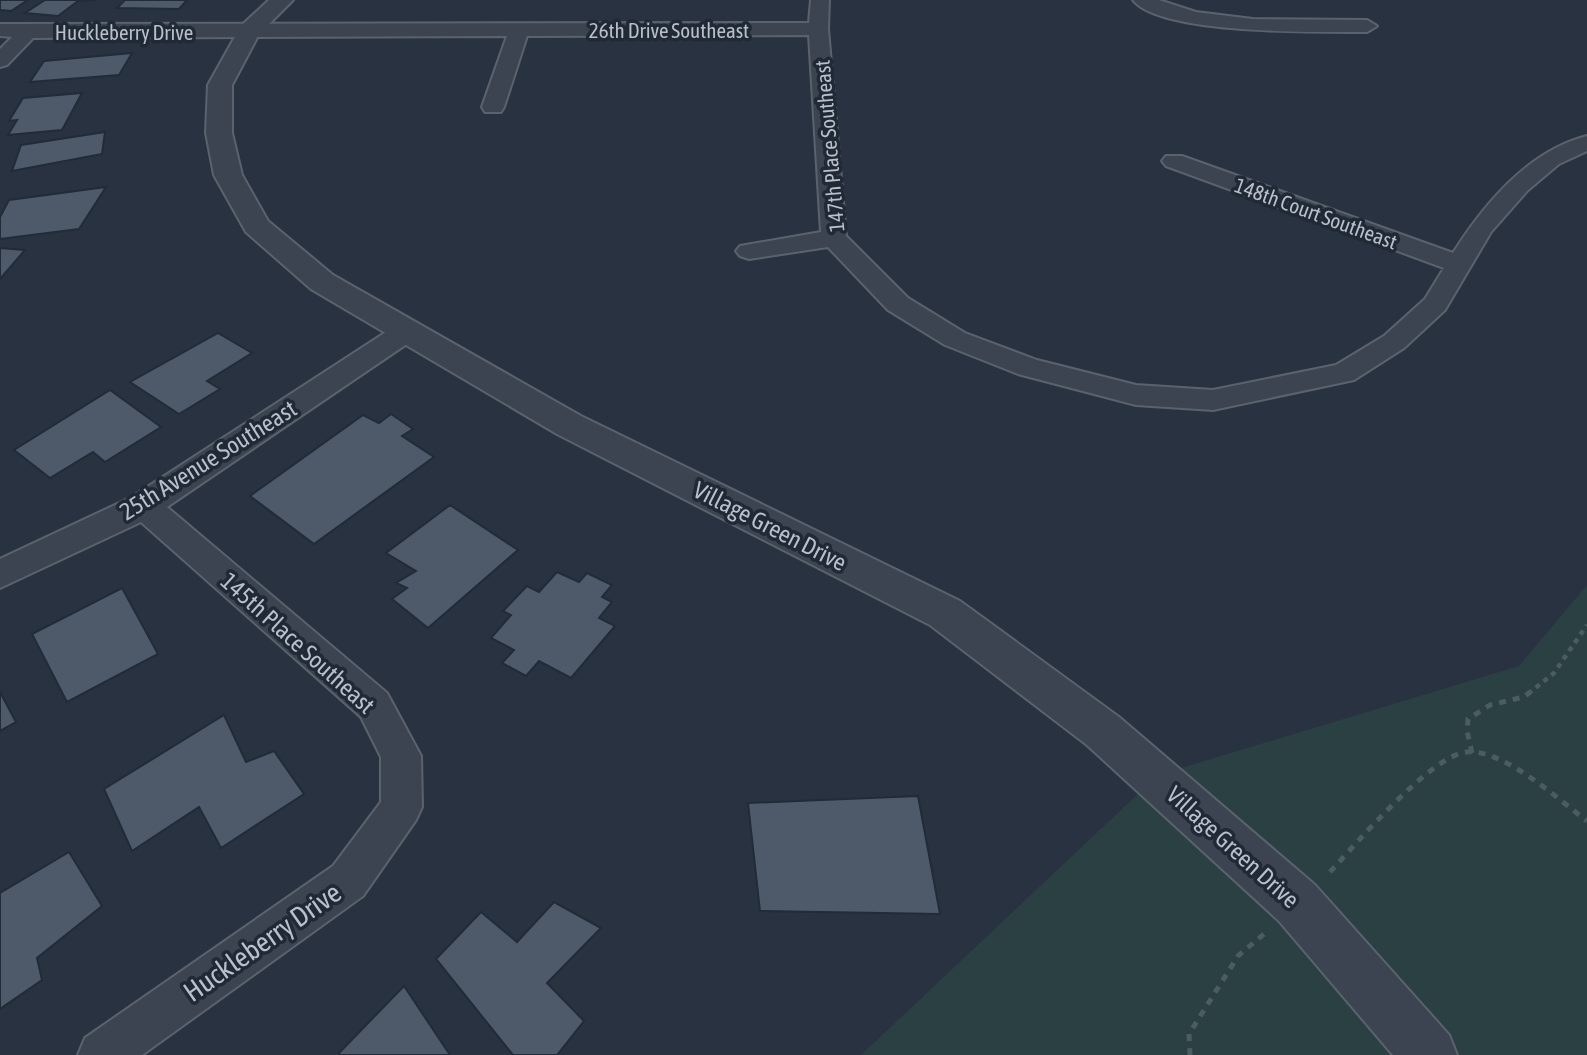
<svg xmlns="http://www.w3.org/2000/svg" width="1587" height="1055" viewBox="0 0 1587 1055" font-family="'Asap Condensed',sans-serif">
  <rect width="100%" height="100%" fill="#283241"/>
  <path fill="#2b4043" d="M1587,585V1055H861L1158,775L1519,666Z"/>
  <g fill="#4e596a" stroke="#222b38" stroke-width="2">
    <path d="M0,0H28L11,11L0,10Z"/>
    <path d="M45,0H96L78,1L58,16L25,13Z"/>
    <path d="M125,0H187L179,9L117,8Z"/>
    <path d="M132,53L119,75L30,82L44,61Z"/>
    <path d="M82,93L62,130L8,135L17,120L9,121L23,98Z"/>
    <path d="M105,132L102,154L12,171L21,145Z"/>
    <path d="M106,187L79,229L0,239V217L9,200Z"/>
    <path d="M0,248L25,250L0,279Z"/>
    <path d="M218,333L252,353L207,381L220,389L179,414L130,382Z"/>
    <path d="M110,390L161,427L105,462L93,452L50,478L14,450Z"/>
    <path d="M391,414L413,429L402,436L434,457L314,544L250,496L363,415L379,423Z"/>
    <path d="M450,505L518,550L428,628L392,599L407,588L396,583L416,571L386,553Z"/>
    <path d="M557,572L579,582L587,573L612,585L602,597L612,602L599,618L615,626L571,678L539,661L526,676L502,663L514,650L491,638L511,615L503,611L527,586L539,592Z"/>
    <path d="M122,588L158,654L67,702L32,634Z"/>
    <path d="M0,692L16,722L0,731Z"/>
    <path d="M224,715L246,762L274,751L304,794L221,848L199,807L132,851L104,789Z"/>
    <path d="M918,796L940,914L760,911L748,803Z"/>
    <path d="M69,852L102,906L37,958L42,980L0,1009V893Z"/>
    <path d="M554,902L601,928L547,983L584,1021L557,1055H513L436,959L481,912L517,942Z"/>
    <path d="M404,986L450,1055H340L339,1053Z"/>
  </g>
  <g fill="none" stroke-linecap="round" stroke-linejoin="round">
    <defs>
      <g id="minor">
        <path d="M811,0H829L828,29L846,236L908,298L965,333L1037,360L1136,385L1213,390L1336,365L1384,336L1425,299L1444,268L1166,166L1162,161L1166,156H1182L1453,253C1484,204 1528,151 1587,136V151L1559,164L1527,191L1491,232L1445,310L1404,348L1354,380L1213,410L1136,405L1018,374L945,345L888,310L828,247L749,259L740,256L736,251L740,246L821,232L809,35L527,36L504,107L501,112H485L482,107L507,36L33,38L7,65L0,67V49L12,37L0,36V24L809,23Z"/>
        <path d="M1133,0H1159L1196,12L1253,19L1367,20L1377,26L1367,32C1322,32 1160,35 1133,0Z"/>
        <path d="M407,322L417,325L421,331L417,337L167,507L387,693L421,756L422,807L416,820L363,896L142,1055H78L85,1038L333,866L381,802V757L361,717L141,522L0,588V559L132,497L397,325Z"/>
      </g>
      <path id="tertiary" d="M269,0H293L259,34L232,85V133L242,175L268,221L333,275L581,416L960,601L1119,717L1315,885L1449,1035L1457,1055H1393L1279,921L1087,745L930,625L557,434L311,289L246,232L214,175L206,133L208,85L241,26Z"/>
    </defs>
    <use href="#minor" stroke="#5a626e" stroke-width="4"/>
    <use href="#tertiary" stroke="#5a626e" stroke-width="4"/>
    <path stroke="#4a5d61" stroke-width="4.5" stroke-dasharray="5 5" stroke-linecap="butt" d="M1528,694L1554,673L1587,625"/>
    <g stroke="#4a5d61" stroke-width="5" stroke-dasharray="7 7" stroke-linecap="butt">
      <path d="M1472,753L1467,731L1468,719L1490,705L1524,697L1530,692"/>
      <path d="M1330,872C1356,844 1431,755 1467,752C1504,749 1559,800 1587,821"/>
      <path d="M1190,1055L1189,1034L1238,956L1265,933"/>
    </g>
    <use href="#minor" fill="#3c4451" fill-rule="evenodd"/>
    <use href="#tertiary" fill="#3c4451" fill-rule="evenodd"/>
  </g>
  <g text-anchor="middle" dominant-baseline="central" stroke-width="7" stroke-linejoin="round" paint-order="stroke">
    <g font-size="21" fill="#b9bfcb" stroke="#202936">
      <text x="669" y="30">26th Drive Southeast</text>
      <text x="124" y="32">Huckleberry Drive</text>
      <text transform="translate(829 146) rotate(-95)">147th Place Southeast</text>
      <text transform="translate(1316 213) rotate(20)">148th Court Southeast</text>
    </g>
    <g font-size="24" fill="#b9bfcb" stroke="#202936">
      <text transform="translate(208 460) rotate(-32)">25th Avenue Southeast</text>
      <text transform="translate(770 526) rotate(27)">Village Green Drive</text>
      <text transform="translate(298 643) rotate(42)">145th Place Southeast</text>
      <text transform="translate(1233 847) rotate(42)">Village Green Drive</text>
    </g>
    <g font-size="28" fill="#b9bfcb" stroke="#202936">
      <text transform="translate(262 942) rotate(-35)">Huckleberry Drive</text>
    </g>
  </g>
</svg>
